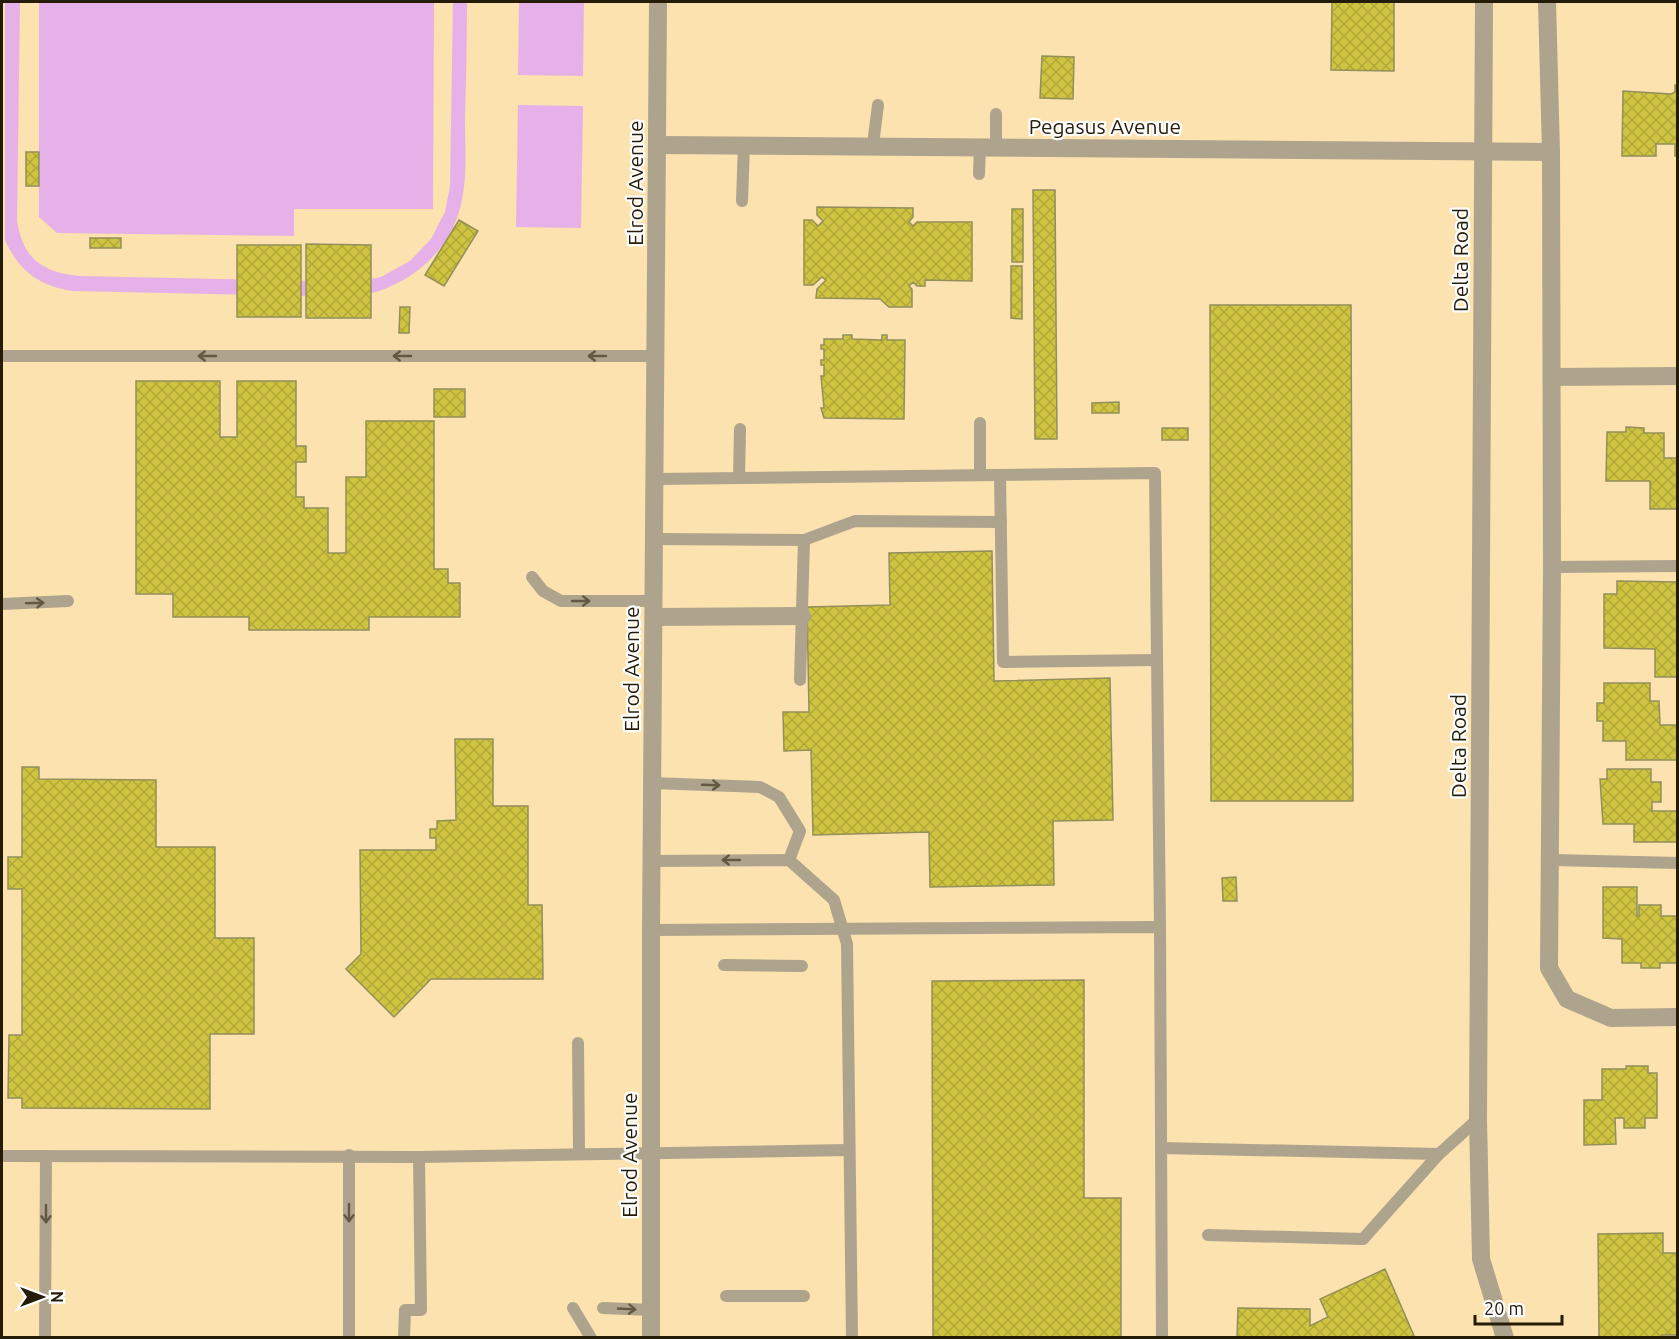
<svg xmlns="http://www.w3.org/2000/svg" width="1679" height="1339" viewBox="0 0 1679 1339" font-family="Ubuntu,sans-serif">
  <defs>
    <pattern id="building-cross-hatch" width="8" height="8" patternUnits="userSpaceOnUse" patternTransform="scale(1.5)"><rect width="8" height="8" fill="#cec441"/><path d="M0 0l8 8M0 8l8-8" fill="none" stroke="#b1a838"/></pattern>
  </defs>
  <rect width="100%" height="100%" fill="#fbe2ae"/>
  <g fill="#e6b1e8">
    <path d="M5,2H20L17,221C23,259 43,273 80,276L356,282L381,277L410,261L431,239L445,212L450,186L453,2H467C467,41 466,81 465,120C465,145 467,170 463,194C455,250 410,287 356,297L73,291C39,286 19,271 5,240Z"/>
    <path d="M39,2H434L433,209H294V236L57,233L39,217Z"/>
    <path d="M519,2H584L583,76L518,75Z"/>
    <path d="M518,105L583,106L581,228L516,227Z"/>
  </g>
  <g fill="url(#building-cross-hatch)" stroke="#938f5b" stroke-width="1.5">
    <path d="M1332,2H1394V71L1331,70Z"/>
    <path d="M1042,56L1074,57L1073,99L1040,98Z"/>
    <path d="M1675,85L1678,86V156H1675V144H1656V156H1622L1623,91L1671,94L1675,92Z"/>
    <rect x="26" y="152" width="13" height="34"/>
    <path d="M1033,190H1055L1057,439H1035Z"/>
    <path d="M817,207L913,208V217L909,222L913,226L917,222H972V281L925,280V286H917L913,282L909,286L912,289V307H889L880,299L816,298L817,289L826,280L822,277L813,285H804V220H812L818,226L823,221L817,215Z"/>
    <rect x="1012" y="209" width="11" height="53"/>
    <path d="M459,220L478,231L444,286L425,275Z"/>
    <rect x="90" y="238" width="31" height="10"/>
    <path d="M306,244L371,245V318H306Z"/>
    <rect x="237" y="245" width="64" height="72"/>
    <path d="M1011,266H1022V319L1011,318Z"/>
    <path d="M1210,305H1351L1353,801H1211Z"/>
    <path d="M400,307H410L409,333H399Z"/>
    <path d="M843,335H852V339L882,340V335H887V340H905L904,419L824,418L821,408H824L821,376H824V365H821V360H824V349H821V345H824V339H843Z"/>
    <path d="M136,381H220V437H237V381H296V446H306V462H296V497H304V508H328V553H346V477H366V421H434V569H448V583H460V617H369V630H249V617H173V594H136Z"/>
    <rect x="434" y="389" width="31" height="28"/>
    <path d="M1119,402V413H1092V403Z"/>
    <path d="M1626,427L1644,428V433H1664V458H1678V509H1650V481H1606L1607,432H1626Z"/>
    <rect x="1162" y="428" width="26" height="12"/>
    <path d="M992,551L994,681L1110,678L1113,820L1053,821L1054,885L930,887L929,832L813,835L811,750L784,751L783,712H809L807,607L890,605L889,553Z"/>
    <path d="M1617,581L1678,582V677H1655V649L1604,648V594H1617Z"/>
    <path d="M1604,683H1650V701H1659L1660,725H1678V760H1626V741H1603V721H1597V703H1604Z"/>
    <path d="M455,739H493V806H528V905H542L543,979H431L394,1017L346,969L361,954L360,850H436V838H430V829H437V821L456,820Z"/>
    <path d="M22,767H39V779L156,780V847H215V938H254V1034H210V1109L22,1108V1098H8L9,1035H22V889H8V857H22Z"/>
    <path d="M1607,769H1651V782H1661V802H1652V811H1678V842H1634V824H1603L1600,779H1607Z"/>
    <path d="M1236,877L1237,901H1223L1222,878Z"/>
    <path d="M1603,887H1637V916H1639V905H1661V916H1678V963H1660V968H1641V963H1622V939L1603,938Z"/>
    <path d="M1084,980V1198H1121V1338H933L932,981Z"/>
    <path d="M1626,1066H1648V1073H1657V1118H1645V1128H1624V1118H1615L1616,1144L1584,1145V1100H1602V1069H1626Z"/>
    <path d="M1663,1233V1253H1678V1335H1662V1338H1599L1598,1234Z"/>
    <path d="M1385,1269L1415,1338H1237L1238,1308L1310,1309V1326L1328,1317L1320,1299Z"/>
  </g>
  <g fill="none" stroke-linecap="round" stroke-linejoin="round">
    <g stroke="#aea38d" stroke-width="12">
      <path d="M873,145L878,105"/>
      <path d="M996,148V114"/>
      <path d="M979,174L980,147"/>
      <path d="M742,201L744,144"/>
      <path d="M2,356H656"/>
      <path d="M980,423V475"/>
      <path d="M1000,475L1003,662L1157,660"/>
      <path d="M739,478L740,429"/>
      <path d="M656,479L1155,473L1160,927"/>
      <path d="M656,539L804,540L855,521L1001,522"/>
      <path d="M1552,567L1678,566"/>
      <path d="M532,577L543,591L561,601H654"/>
      <path d="M2,604L68,601"/>
      <path d="M800,680L804,540"/>
      <path d="M652,783L760,787L779,797L800,831L789,860"/>
      <path d="M1552,860L1678,863"/>
      <path d="M653,861L789,860L834,900L847,944L852,1338"/>
      <path d="M651,930L1160,927L1162,1338"/>
      <path d="M724,965L802,966"/>
      <path d="M578,1043L579,1153"/>
      <path d="M1161,1148L1439,1154"/>
      <path d="M349,1155V1338"/>
      <path d="M2,1156L419,1157L849,1150"/>
      <path d="M1208,1235L1363,1239L1439,1154L1478,1119"/>
      <path d="M726,1296H804"/>
      <path d="M573,1308L591,1338"/>
      <path d="M603,1308L651,1310"/>
      <path d="M45,1338L46,1156"/>
      <path d="M404,1338L405,1310H421L419,1157"/>
    </g>
    <g stroke="#aea38d" stroke-width="18">
      <path d="M1484,2L1478,1119L1481,1259L1505,1338"/>
      <path d="M1547,2L1551,152L1552,567L1549,968L1567,999L1611,1018L1678,1017"/>
      <path d="M658,145L1551,152"/>
      <path d="M1552,377L1678,376"/>
      <path d="M654,617L802,616"/>
    </g>
    <path stroke="#aea38d" stroke-width="18" d="M651,1338V930L658,2"/>
  </g>
  <defs><path id="oneway-shaft" d="M-6 0H5M1.5-3L5.5 0L1.5 3" fill="none" stroke-width="1.6" stroke-linecap="round" stroke-linejoin="round" transform="scale(1.5)"/></defs>
  <g stroke="#635943">
    <use href="#oneway-shaft" transform="translate(207 356) rotate(180)"/>
    <use href="#oneway-shaft" transform="translate(402 356) rotate(180)"/>
    <use href="#oneway-shaft" transform="translate(597 356) rotate(180)"/>
    <use href="#oneway-shaft" transform="translate(581 601)"/>
    <use href="#oneway-shaft" transform="translate(35 603) rotate(-2)"/>
    <use href="#oneway-shaft" transform="translate(711 785) rotate(2)"/>
    <use href="#oneway-shaft" transform="translate(731 860) rotate(180)"/>
    <use href="#oneway-shaft" transform="translate(349 1213) rotate(90)"/>
    <use href="#oneway-shaft" transform="translate(46 1214) rotate(90)"/>
    <use href="#oneway-shaft" transform="translate(627 1309) rotate(3)"/>
  </g>
  <g text-anchor="middle" dominant-baseline="central" stroke-width="4.5" stroke-linejoin="round" paint-order="stroke">
    <g font-size="21" fill="#251c07" stroke="#fff">
      <text x="1105" y="126">Pegasus Avenue</text>
      <text transform="translate(635 183) rotate(-90)">Elrod Avenue</text>
      <text transform="translate(1460 260) rotate(-90)">Delta Road</text>
      <text transform="translate(631 669) rotate(-90)">Elrod Avenue</text>
      <text transform="translate(1458 746) rotate(-90)">Delta Road</text>
      <text transform="translate(629 1155) rotate(-90)">Elrod Avenue</text>
    </g>
  </g>
  <rect width="1679" height="1339" fill="none" stroke="#251c07" stroke-width="6"/>
  <g transform="translate(42 1297) rotate(90)" stroke="#ffffff" stroke-width="4.5" paint-order="stroke">
  <path d="M0-4.5L10 22L0 15L-10 22Z" fill="#251c07"/>
  <text y="-9" font-size="16" font-weight="bold" text-anchor="middle" fill="#251c07">N</text>
  </g>
  <path d="M1475 1315v9h87v-9" fill="none" stroke="#251c07" stroke-width="3"/>
  <text x="1484" y="1315" font-size="18" fill="#251c07" stroke="#ffffff" stroke-width="4.5" paint-order="stroke">20 m</text>
</svg>
